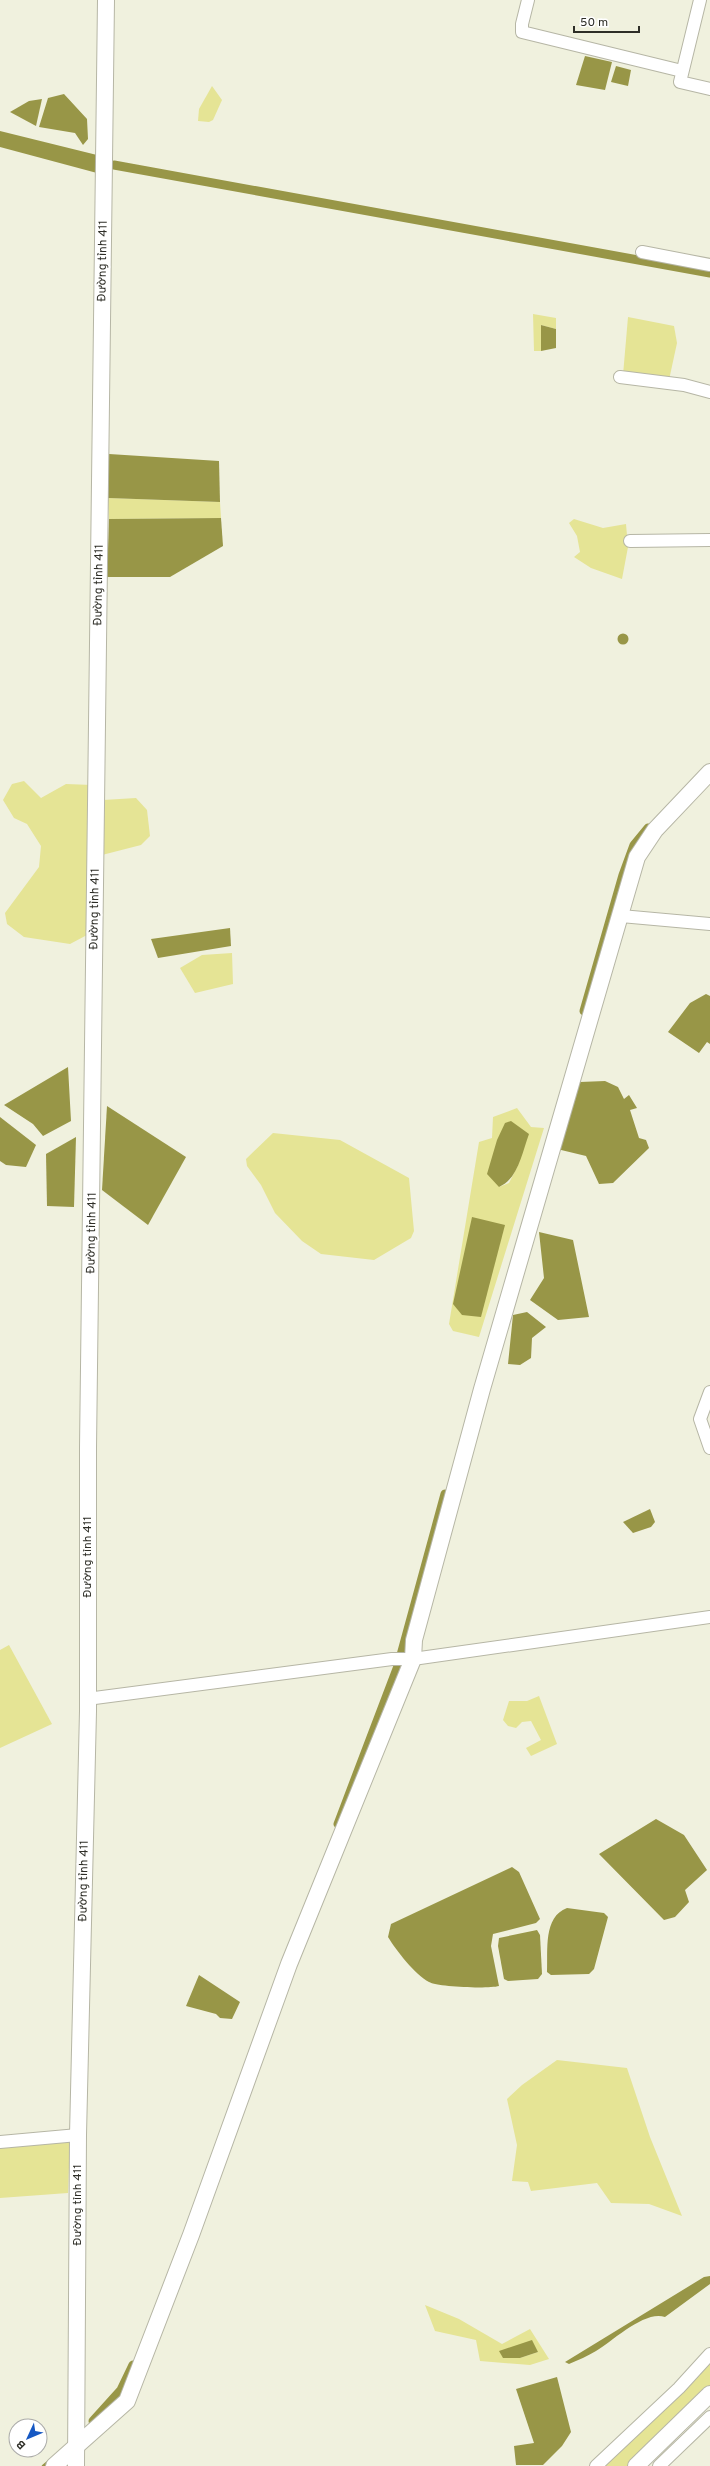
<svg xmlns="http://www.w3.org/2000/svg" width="710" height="2466" viewBox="0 0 710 2466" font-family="Overpass,sans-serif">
  <rect width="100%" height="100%" fill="#f0f1de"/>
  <g fill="#e5e495" fill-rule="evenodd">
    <path d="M212,86L222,100L213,120L209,122L198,121L199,109Z"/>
    <path d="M533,314L556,318V329L541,325V351H534Z"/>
    <path d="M628,317L674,326L677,343L669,380L623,375Z"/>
    <path d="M108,498L220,502L221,518L109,519Z"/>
    <path d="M574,519L603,528L626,524L628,547L622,579L591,568L574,557L580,552L577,536L569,523Z"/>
    <path d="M24,781L41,798L66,784L92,785L87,935L70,944L24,937L7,924L5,913L39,867L41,846L27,824L14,818L3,800L12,784Z"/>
    <path d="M136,798L147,810L150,836L141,845L102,855L103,800Z"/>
    <path d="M232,953L233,984L195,993L180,968L202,955Z"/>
    <path d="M517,1108L531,1127L544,1128L479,1337L453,1331L449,1324L479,1142L492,1138L493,1117ZM518,1165L509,1183L499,1187Z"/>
    <path d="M273,1133L340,1140L409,1178L414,1231L411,1238L374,1260L321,1254L302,1241L275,1213L261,1185L247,1166L246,1159Z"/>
    <path d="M9,1645L52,1724L0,1748V1650Z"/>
    <path d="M539,1696L557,1744L531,1756L526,1748L541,1740L531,1721L522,1722L516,1728L508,1726L503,1720L509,1701H527Z"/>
    <path d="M557,2060L627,2068L650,2137L682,2216L649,2204L611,2203L597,2183L531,2191L528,2182L512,2181L517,2145L507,2099L522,2085Z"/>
    <path d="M70,2140L68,2193L0,2198V2147Z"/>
    <path d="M425,2305L459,2319L502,2344L530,2329L549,2359L530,2365L480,2361L476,2340L435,2331ZM538,2352L520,2358H504Z"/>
    <path d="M710,2358V2388L632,2466H599Z"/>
  </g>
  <g fill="#989647">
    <path d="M585,56L612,62L605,90L576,85Z"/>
    <path d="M616,66L631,70L628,86L611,82Z"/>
    <path d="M64,94L87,119L88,139L83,145L75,133L39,127L48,98Z"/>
    <path d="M42,99L36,126L10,112L29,101Z"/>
    <path d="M0,131L97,155V173L0,147Z"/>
    <path d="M541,325L556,329V348L541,351Z"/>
    <path d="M109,454L219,461L220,502L108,498Z"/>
    <path d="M221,518L223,546L170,577H107L109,519Z"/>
    <circle cx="623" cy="639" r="5.5"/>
    <path d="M230,928L231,946L158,958L151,939Z"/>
    <path d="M706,994L710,996V1044L707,1042L699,1053L668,1032L690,1003Z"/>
    <path d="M68,1067L71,1121L43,1136L33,1124L4,1105Z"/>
    <path d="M605,1081L618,1087L624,1099L629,1095L637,1108L630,1110L639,1138L646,1140L649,1148L613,1183L599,1184L586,1156L557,1149L580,1082Z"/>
    <path d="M107,1106L186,1157L148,1225L102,1190Z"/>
    <path d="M0,1117L36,1145L26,1167L6,1165L0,1161Z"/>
    <path d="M511,1121L529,1134C522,1153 518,1179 499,1187L487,1174L497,1140L505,1123Z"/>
    <path d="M76,1137L74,1207L47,1206L46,1154Z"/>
    <path d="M472,1217L505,1225L481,1317L462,1315L453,1304Z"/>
    <path d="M539,1232L573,1240L589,1317L558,1320L530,1300L544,1278Z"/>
    <path d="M527,1312L546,1327L532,1338L531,1358L520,1365L508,1364L513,1315Z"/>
    <path d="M650,1509L655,1522L651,1527L633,1533L623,1522Z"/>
    <path d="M656,1819L684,1835L707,1870L685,1890L689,1902L675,1917L664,1920L599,1854Z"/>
    <path d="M512,1867L519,1872L540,1919L536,1923L493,1934L491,1946L499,1986C488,1989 437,1987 429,1982C415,1975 396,1950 388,1937L391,1924Z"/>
    <path d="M567,1908L604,1913L608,1917L594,1969L589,1974L551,1975L547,1972C548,1950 543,1917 567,1908Z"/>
    <path d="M537,1930L540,1935L542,1974L538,1979L508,1981L504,1979L498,1946L499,1938Z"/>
    <path d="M199,1975L240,2002L232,2019L220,2018L216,2014L186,2006Z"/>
    <path d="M710,2276V2284L665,2317C645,2310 614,2340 596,2351C588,2356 578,2360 569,2364L565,2362L704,2277Z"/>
    <path d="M532,2340L538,2352L520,2358H503L499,2351Z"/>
    <path d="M557,2377L571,2432L562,2446L543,2465H516L514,2446L534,2443L516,2389Z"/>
  </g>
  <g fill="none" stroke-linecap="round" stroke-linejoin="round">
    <path stroke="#989647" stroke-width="2.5" d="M43,2466L49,2461"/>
    <g stroke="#989647" stroke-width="9">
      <path d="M114,165L710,273"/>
      <path d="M584,1011L623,875L634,845L648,828"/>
      <path d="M338,1824L398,1666L445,1494"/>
      <path d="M93,2421L121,2390L133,2365"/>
    </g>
    <defs>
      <g id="minor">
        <path d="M528,0L522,24V32L682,71"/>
        <path d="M700,0L680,82L710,89"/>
        <path d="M642,252L710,265"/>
        <path d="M620,377L684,385L710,392"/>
        <path d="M630,541L710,540"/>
        <path d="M621,916L710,924"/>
        <path d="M710,1392L700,1419L710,1448"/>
        <path d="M87,1699L392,1659H413L710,1617"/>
        <path d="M0,2142L78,2135"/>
        <path d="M596,2466L679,2388L710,2354"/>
        <path d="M659,2466L710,2417"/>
      </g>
      <g id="major">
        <path d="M54,2466L127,2401L191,2235L289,1964L413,1659L414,1640L482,1389L637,857L655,830L710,772"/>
        <path d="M76,2466L78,2135L88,1711V1448L106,0"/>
        <path d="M636,2466L710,2394"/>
      </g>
    </defs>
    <use href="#minor" stroke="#b6b6a5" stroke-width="14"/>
    <use href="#major" stroke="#b6b6a5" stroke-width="18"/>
    <use href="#minor" stroke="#fff" stroke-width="12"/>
    <use href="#major" stroke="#fff" stroke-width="16"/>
  </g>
  <g text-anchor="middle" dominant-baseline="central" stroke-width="4" stroke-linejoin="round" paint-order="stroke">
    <g font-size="12" fill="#2e2e27" stroke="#fff">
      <text transform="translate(103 261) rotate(-89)">Đường tỉnh 411</text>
      <text transform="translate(99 585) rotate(-89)">Đường tỉnh 411</text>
      <text transform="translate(95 909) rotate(-89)">Đường tỉnh 411</text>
      <text transform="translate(92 1233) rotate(-89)">Đường tỉnh 411</text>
      <text transform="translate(88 1557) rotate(-90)">Đường tỉnh 411</text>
      <text transform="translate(84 1881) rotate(-89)">Đường tỉnh 411</text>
      <text transform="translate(78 2205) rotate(-90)">Đường tỉnh 411</text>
    </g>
  </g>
  <g transform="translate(28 2438) rotate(226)"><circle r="19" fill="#ffffff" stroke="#ababa9"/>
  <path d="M0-3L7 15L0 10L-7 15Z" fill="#1658c3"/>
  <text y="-6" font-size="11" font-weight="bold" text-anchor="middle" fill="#2e2e27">B</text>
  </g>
  <path d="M574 26v6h65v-6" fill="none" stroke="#2e2e27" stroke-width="2"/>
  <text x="580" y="26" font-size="12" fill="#2e2e27" stroke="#ffffff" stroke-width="3" paint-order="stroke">50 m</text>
</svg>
